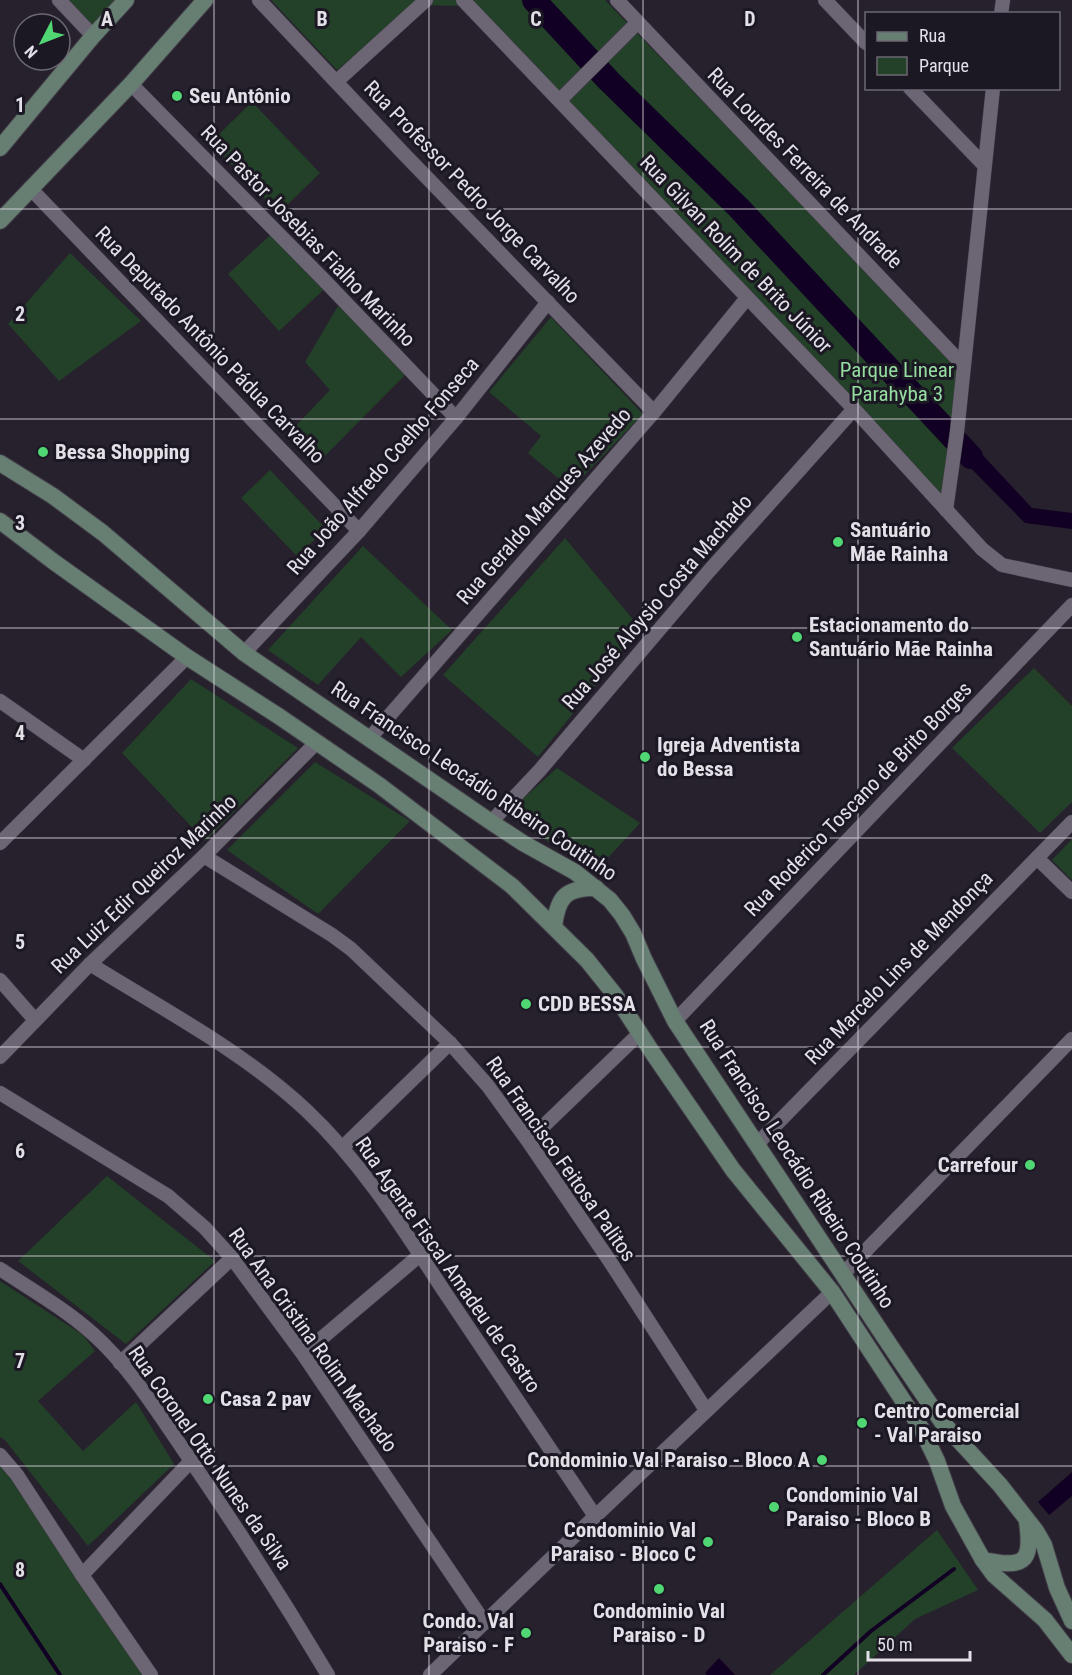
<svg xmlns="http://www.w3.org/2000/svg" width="1072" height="1675" viewBox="0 0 1072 1675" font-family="'Roboto Condensed',sans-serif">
  <rect width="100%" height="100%" fill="#26212d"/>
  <g fill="#234028">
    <path d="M62,0H125L94,35Z"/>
    <path d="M271,0H605L957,364L943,507L462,6L416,5L337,70Z"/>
    <path d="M252,102L320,173L279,213L210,143Z"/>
    <path d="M279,227L330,284L279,331L228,274Z"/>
    <path d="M70,253L141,321L59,381L8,324Z"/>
    <path d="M338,306L408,372L318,463L289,433L330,390L305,362Z"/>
    <path d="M551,317L643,414L571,489L528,453L541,436L489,392Z"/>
    <path d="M270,470L326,529L297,556L241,498Z"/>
    <path d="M565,538L641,629L538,757L443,675Z"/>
    <path d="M363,546L452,630L401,677L361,637L318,685L268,650Z"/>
    <path d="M1034,668L1072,706V802L1040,833L952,748Z"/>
    <path d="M191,679L298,748L205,841L122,753Z"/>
    <path d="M315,762L410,821L318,914L227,850Z"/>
    <path d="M557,768L640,823L595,872L506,814Z"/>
    <path d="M1072,839V880L1052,860Z"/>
    <path d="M107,1176L215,1261L126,1344L18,1261Z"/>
    <path d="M0,1281L83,1335L95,1351L38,1401L83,1451L136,1402L174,1464L88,1546L5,1440L0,1437Z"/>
    <path d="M0,1456L151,1675H0Z"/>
    <path d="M937,1530L978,1590L915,1619L854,1675H770Z"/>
  </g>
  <g fill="#110023">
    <path d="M951,421L1032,508L1072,513V529L1025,523L949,446Z"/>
    <path d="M1072,1472V1496L1049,1515L1038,1502Z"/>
    <path d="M719,1658L735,1675H707L705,1673Z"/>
  </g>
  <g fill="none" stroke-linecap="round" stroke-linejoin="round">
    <g stroke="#110023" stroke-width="4">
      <path d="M0,1584L60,1675"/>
      <path d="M823,1675L871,1631L954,1569"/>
    </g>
    <path stroke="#110023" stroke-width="24" d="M534,0L609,81L739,208L971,457"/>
    <defs>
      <g id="minor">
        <path d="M59,0L93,36"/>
        <path d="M259,0L404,154L654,412"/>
        <path d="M463,0L854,409L982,549L1002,565L1072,580"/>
        <path d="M617,0L963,365"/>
        <path d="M825,0L866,43"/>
        <path d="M1001,14L1003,0"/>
        <path d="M337,81L426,0"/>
        <path d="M131,84L324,280L456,418"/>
        <path d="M910,88L984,165"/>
        <path d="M560,100L637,23"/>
        <path d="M30,188L359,531"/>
        <path d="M946,510L957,432L993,88"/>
        <path d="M244,653L359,531L456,418L548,302"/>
        <path d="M0,701L84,760"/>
        <path d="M369,739L654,412L747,298"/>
        <path d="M491,822L540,770L709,571L854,409"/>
        <path d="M0,843L187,657"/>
        <path d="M204,856L332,935L351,949L450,1043L488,1086L528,1141L609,1260L706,1410"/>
        <path d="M1037,858L1072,892"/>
        <path d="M90,964C164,1010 243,1051 307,1111C363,1164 404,1230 446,1294C495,1368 545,1442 595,1516"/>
        <path d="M0,980L35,1020"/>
        <path d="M675,1021L1072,605"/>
        <path d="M0,1057L90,964L204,856L317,742"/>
        <path d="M0,1093L168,1196L205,1228L232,1258L303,1354L484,1622"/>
        <path d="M528,1141L640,1033"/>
        <path d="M757,1144L1072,822"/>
        <path d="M343,1147L450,1043"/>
        <path d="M0,1269C32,1290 65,1309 93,1334C128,1365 157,1411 183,1449C234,1523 282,1598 328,1675"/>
        <path d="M843,1274L1072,1039"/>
        <path d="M303,1354L420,1255"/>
        <path d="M120,1363L232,1258"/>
        <path d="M0,1455L17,1475L82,1575L151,1675"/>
        <path d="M82,1575L191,1461"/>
        <path d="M430,1675L566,1544L832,1292"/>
      </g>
      <g id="secondary">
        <path d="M0,148L93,36L126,0"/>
        <path d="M0,221L131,84L205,0"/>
        <path d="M0,463L53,496L103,533L244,653L491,822L523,843L575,872L610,900L622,915L633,933L644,959L675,1021L889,1344L942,1422L1000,1485L1036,1531L1044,1545L1057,1588L1072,1621"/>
        <path d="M0,521L54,562L187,657L280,717L379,785L512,886L587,960L615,995L654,1055L733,1170L832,1292L921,1428L937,1461L953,1506L983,1560L994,1575L1045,1620L1072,1655"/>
        <path d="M554,926C558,897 565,888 596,888"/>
        <path d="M983,1560C1023,1568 1033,1564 1027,1522"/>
      </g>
    </defs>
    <use href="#minor" stroke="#423e48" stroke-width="15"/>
    <use href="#secondary" stroke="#423e48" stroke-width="18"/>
    <use href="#minor" stroke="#6c6674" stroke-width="14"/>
    <use href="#secondary" stroke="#667f72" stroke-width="16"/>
  </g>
  <path fill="none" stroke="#e3e0e8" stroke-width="1.5" stroke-opacity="0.55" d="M214,0V1675M429,0V1675M643,0V1675M858,0V1675M0,209H1072M0,419H1072M0,628H1072M0,838H1072M0,1047H1072M0,1256H1072M0,1466H1072"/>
  <g fill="#51d674" stroke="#1c1823" stroke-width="2">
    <circle cx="177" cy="96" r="6"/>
    <circle cx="43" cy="452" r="6"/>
    <circle cx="838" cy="542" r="6"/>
    <circle cx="797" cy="637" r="6"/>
    <circle cx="645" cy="757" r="6"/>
    <circle cx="526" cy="1004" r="6"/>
    <circle cx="1030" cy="1165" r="6"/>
    <circle cx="208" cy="1399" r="6"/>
    <circle cx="862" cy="1423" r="6"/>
    <circle cx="822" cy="1460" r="6"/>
    <circle cx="774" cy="1507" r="6"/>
    <circle cx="708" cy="1542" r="6"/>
    <circle cx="659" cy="1589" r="6"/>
    <circle cx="526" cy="1633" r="6"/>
  </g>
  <g text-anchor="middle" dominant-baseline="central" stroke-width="6" stroke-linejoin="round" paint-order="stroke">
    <g font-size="21" font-weight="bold" fill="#e3e0e8" stroke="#1c1823" text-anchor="start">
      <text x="189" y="96">Seu Antônio</text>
      <text x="55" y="452">Bessa Shopping</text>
      <text x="850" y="530">Santuário<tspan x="850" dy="24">Mãe Rainha</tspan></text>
      <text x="809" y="625">Estacionamento do<tspan x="809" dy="24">Santuário Mãe Rainha</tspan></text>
      <text x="657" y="745">Igreja Adventista<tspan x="657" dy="24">do Bessa</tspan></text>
      <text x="538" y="1004">CDD BESSA</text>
      <text x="1018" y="1165" text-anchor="end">Carrefour</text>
      <text x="220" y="1399">Casa 2 pav</text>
      <text x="874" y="1411">Centro Comercial<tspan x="874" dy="24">- Val Paraiso</tspan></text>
      <text x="810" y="1460" text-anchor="end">Condominio Val Paraiso - Bloco A</text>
      <text x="786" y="1495">Condominio Val<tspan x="786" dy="24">Paraiso - Bloco B</tspan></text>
      <text x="696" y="1530" text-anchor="end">Condominio Val<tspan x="696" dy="24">Paraiso - Bloco C</tspan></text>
      <text x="659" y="1611" text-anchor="middle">Condominio Val<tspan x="659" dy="24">Paraiso - D</tspan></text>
      <text x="514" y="1621" text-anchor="end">Condo. Val<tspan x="514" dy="24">Paraiso - F</tspan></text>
    </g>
    <g font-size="21" fill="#e3e0e8" stroke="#1c1823">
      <text transform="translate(805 168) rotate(46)">Rua Lourdes Ferreira de Andrade</text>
      <text transform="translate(472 192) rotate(46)">Rua Professor Pedro Jorge Carvalho</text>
      <text transform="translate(308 236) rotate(46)">Rua Pastor Josebias Fialho Marinho</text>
      <text transform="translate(736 254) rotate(46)">Rua Gilvan Rolim de Brito Júnior</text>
      <text transform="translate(210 345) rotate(46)">Rua Deputado Antônio Pádua Carvalho</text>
      <text transform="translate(383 466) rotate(-49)">Rua João Alfredo Coelho Fonseca</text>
      <text transform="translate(544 506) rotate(-49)">Rua Geraldo Marques Azevedo</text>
      <text transform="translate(657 602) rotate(-49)">Rua José Aloysio Costa Machado</text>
      <text transform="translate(474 781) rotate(34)">Rua Francisco Leocádio Ribeiro Coutinho</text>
      <text transform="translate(858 799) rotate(-46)">Rua Roderico Toscano de Brito Borges</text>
      <text transform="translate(144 884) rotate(-44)">Rua Luiz Edir Queiroz Marinho</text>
      <text transform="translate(899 968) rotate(-46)">Rua Marcelo Lins de Mendonça</text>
      <text transform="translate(561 1159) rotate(55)">Rua Francisco Feitosa Palitos</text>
      <text transform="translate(797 1164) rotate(57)">Rua Francisco Leocádio Ribeiro Coutinho</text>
      <text transform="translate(448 1265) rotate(55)">Rua Agente Fiscal Amadeu de Castro</text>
      <text transform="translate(313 1340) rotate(54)">Rua Ana Cristina Rolim Machado</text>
      <text transform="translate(210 1458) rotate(55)">Rua Coronel Otto Nunes da Silva</text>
    </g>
    <g font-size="21" fill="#94dca0" stroke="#1c1823">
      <text x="897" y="370">Parque Linear<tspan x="897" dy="24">Parahyba 3</tspan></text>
    </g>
  </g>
  <g font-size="20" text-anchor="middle" font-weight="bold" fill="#e3e0e8" stroke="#1c1823" stroke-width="6" stroke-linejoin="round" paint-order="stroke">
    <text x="107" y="26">A</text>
    <text x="322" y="26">B</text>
    <text x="536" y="26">C</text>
    <text x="750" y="26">D</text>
    <text x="20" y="112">1</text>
    <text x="20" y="321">2</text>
    <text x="20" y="530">3</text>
    <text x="20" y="740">4</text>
    <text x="20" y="949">5</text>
    <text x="20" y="1158">6</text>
    <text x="20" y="1368">7</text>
    <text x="20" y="1577">8</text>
  </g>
  <rect x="865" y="12" width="195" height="78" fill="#1c1823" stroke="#6c6872" stroke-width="1.5"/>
  <rect x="877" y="32" width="30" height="9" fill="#667f72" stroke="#6c6872" stroke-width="1.5"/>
  <text x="919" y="42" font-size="18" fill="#e3e0e8">Rua</text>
  <rect x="877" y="57" width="30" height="18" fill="#234028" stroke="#6c6872" stroke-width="1.5"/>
  <text x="919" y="72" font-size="18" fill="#e3e0e8">Parque</text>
  <g transform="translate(42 42) rotate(228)"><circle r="28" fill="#1c1823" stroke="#6c6872" stroke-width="1.5"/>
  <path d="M0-4.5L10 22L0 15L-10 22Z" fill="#51d674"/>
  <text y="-9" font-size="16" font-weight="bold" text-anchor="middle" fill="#e3e0e8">N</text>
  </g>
  <path d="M868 1651v9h102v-9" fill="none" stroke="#e3e0e8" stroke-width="3"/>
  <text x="877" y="1651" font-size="18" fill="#e3e0e8" stroke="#1c1823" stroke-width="4.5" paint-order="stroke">50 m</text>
</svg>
